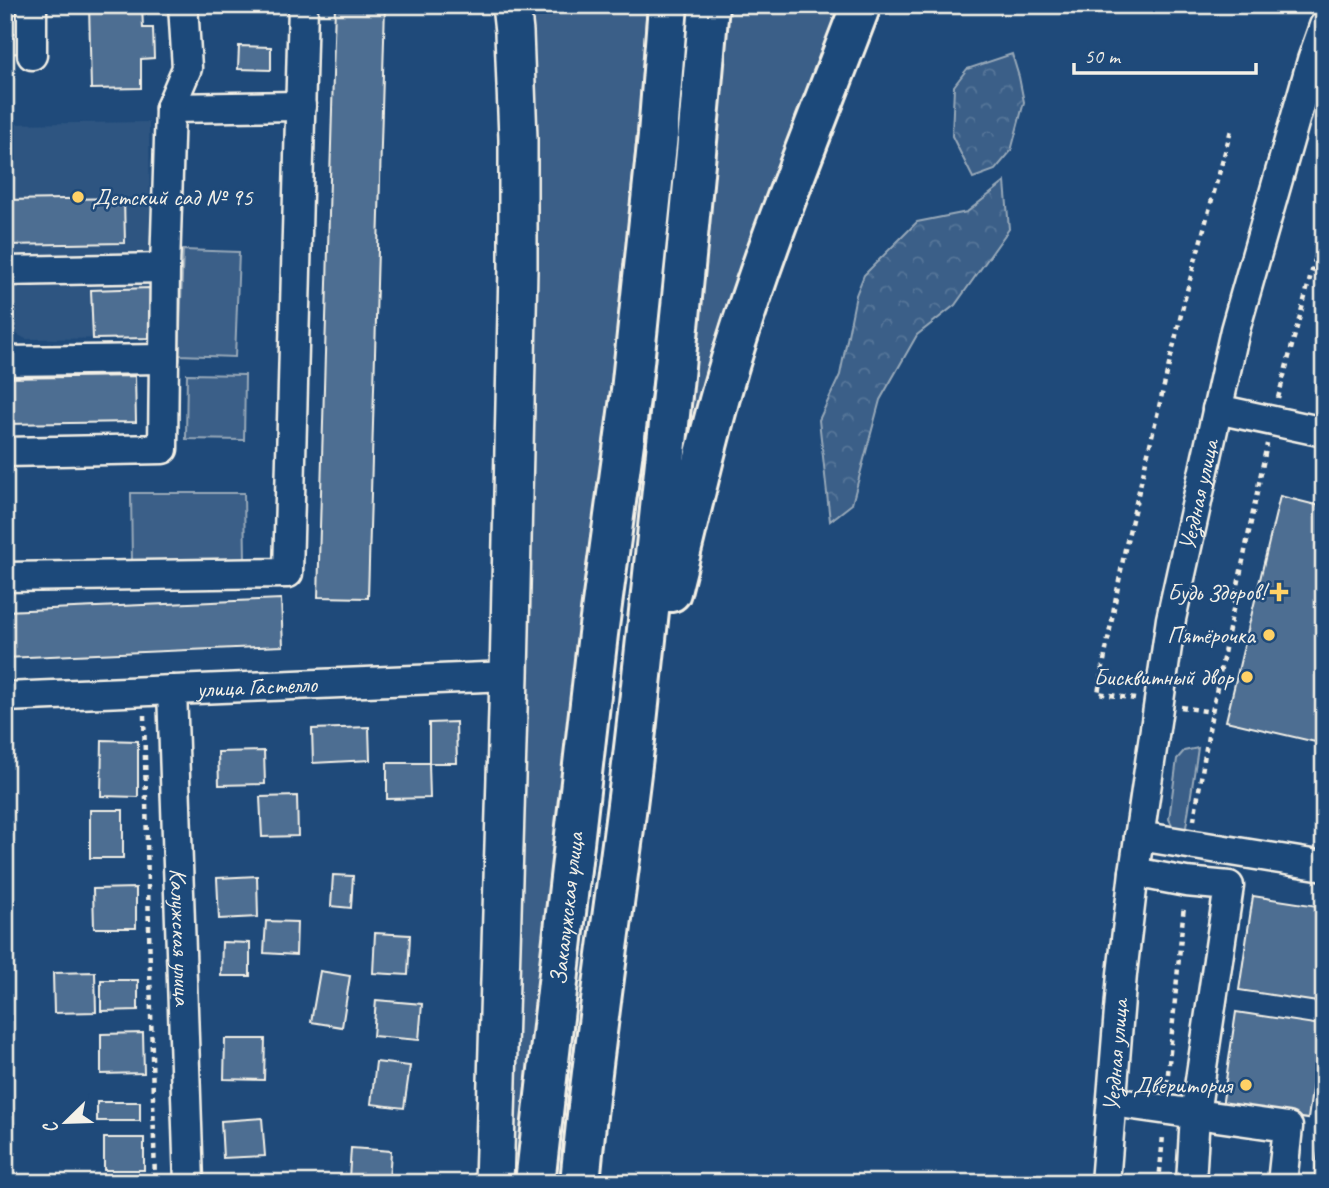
<svg xmlns="http://www.w3.org/2000/svg" width="1329" height="1188" viewBox="0 0 1329 1188" font-family="Caveat,sans-serif">
  <defs>
    <pattern id="forest-crowns" width="20" height="18" patternUnits="userSpaceOnUse" patternTransform="scale(1.75)"><rect width="20" height="18" fill="#3a5f88"/><path d="M2 6a3 3 0 1 1 6 0M12 15a3 3 0 1 1 6 0" fill="none" stroke="#577699"/></pattern>
  </defs>
  <rect width="100%" height="100%" fill="#1f4a7a"/>
  <filter id="ink" filterUnits="userSpaceOnUse"><feTurbulence type="fractalNoise" baseFrequency=".0143" numOctaves="2"/><feDisplacementMap in="SourceGraphic" scale="14" xChannelSelector="R" yChannelSelector="G"/><feConvolveMatrix kernelMatrix="1 2 1 2 8 2 1 2 1" color-interpolation-filters="sRGB"/></filter>
  <g filter="url(#ink)">
    <path fill="#2d5581" d="M149,122L151,338L26,339L5,328V124Z"/>
    <g fill="#3a5f88" stroke="#97a8b8" stroke-width="2">
      <path d="M528,5H647L639,113L614,366L584,633L537,990L518,1183H502L535,268L537,135Z"/>
      <path d="M727,5H849L685,476L715,165Z"/>
      <path d="M183,250L239,252L235,357L179,355Z"/>
      <path d="M187,374L245,375L244,440L186,439Z"/>
      <path d="M131,493H244L245,561H132Z"/>
      <path d="M1198,748L1185,834L1173,827L1169,819L1177,759L1184,751Z"/>
    </g>
    <g fill="url(#forest-crowns)" stroke="#97a8b8" stroke-width="2">
      <path d="M1012,54L1019,77L1024,102L1011,151L995,170L973,178L952,136L954,86L967,69Z"/>
      <path d="M1005,182L1009,229L955,305L917,335L880,400L852,504L830,521L819,420L840,375L856,295L864,275L917,222L967,212Z"/>
    </g>
    <g fill="#4d6e92" stroke="#f4f1e8" stroke-width="2">
      <path d="M5,5H18L21,53L5,54Z"/>
      <path d="M89,5H142L143,28H153L154,58L141,59V88L91,89Z"/>
      <path d="M221,5H244V12L221,11Z"/>
      <path d="M335,5H385L368,598L318,597Z"/>
      <path d="M239,46L271,47V70L238,69Z"/>
      <path d="M124,198L125,243L5,245V200Z"/>
      <path d="M150,288L151,338L93,339L91,290Z"/>
      <path d="M135,376L136,422L5,424V378Z"/>
      <path d="M1280,496L1324,507V744L1226,721Z"/>
      <path d="M281,599L283,646L5,658V611Z"/>
      <path d="M456,722L457,763H429V723Z"/>
      <path d="M369,727L370,760L313,763L312,729Z"/>
      <path d="M102,740L138,741V797L101,796Z"/>
      <path d="M264,751L265,784L219,785L218,752Z"/>
      <path d="M387,763H429L430,798L387,799Z"/>
      <path d="M297,796L298,836L262,837L260,797Z"/>
      <rect x="90" y="810" width="33" height="48"/>
      <rect x="5" y="851" width="8" height="33"/>
      <path d="M333,875L353,876L351,908L331,906Z"/>
      <path d="M257,876L258,917L219,919L217,878Z"/>
      <path d="M136,888V928H94L93,889Z"/>
      <path d="M1253,896L1324,907V1003L1239,990Z"/>
      <path d="M266,921L297,922L296,955L264,953Z"/>
      <path d="M375,933L410,935L408,975L373,973Z"/>
      <path d="M222,942L250,943V976H221Z"/>
      <path d="M320,971L350,976L342,1027L311,1022Z"/>
      <path d="M95,972L96,1012L54,1013L53,973Z"/>
      <path d="M101,980H138V1010L101,1011Z"/>
      <path d="M376,1000L422,1004L419,1040L373,1036Z"/>
      <path d="M1236,1012L1321,1025L1308,1119L1222,1107Z"/>
      <path d="M143,1033L144,1073L101,1074V1034Z"/>
      <path d="M225,1039H265L264,1080L224,1079Z"/>
      <path d="M376,1062L410,1066L404,1108L371,1104Z"/>
      <rect x="97" y="1102" width="43" height="19"/>
      <path d="M262,1118L265,1156L223,1158L221,1121Z"/>
      <rect x="104" y="1138" width="40" height="32"/>
      <path d="M1319,1144L1324,1145V1183H1314Z"/>
      <path d="M351,1148L391,1151L389,1181L349,1178Z"/>
    </g>
    <g fill="none" stroke-linecap="round" stroke-linejoin="round">
      <defs>
        <g id="minor">
          <path d="M32,5V55"/>
          <path d="M170,108L301,106"/>
          <path d="M5,271L165,268"/>
          <path d="M5,361L164,359"/>
          <path d="M1217,409L1324,432"/>
          <path d="M5,452L163,449L165,268L170,108L187,68L183,5"/>
          <path d="M5,577L288,573L303,5"/>
          <path id="s1" d="M172,690L189,1183"/>
          <path id="s2" d="M5,697L509,676"/>
          <path d="M1139,836L1324,866"/>
          <path d="M1134,872L1186,882L1229,886L1195,1114L1191,1183"/>
          <path d="M1112,1102L1288,1127L1282,1183"/>
          <path id="s3" d="M1105,1183L1122,974L1134,872L1171,619L1235,330L1312,60L1324,26"/>
        </g>
        <path id="major" d="M494,1183L509,676L518,268V139L514,32L511,5"/>
        <g id="highway">
          <path d="M671,592C688,525 703,457 722,390C759,259 813,132 861,5"/>
          <path id="s4" d="M535,1183L598,634L631,391L658,135L668,5"/>
          <path d="M580,1183C594,1029 620,876 637,722C663,483 689,245 709,5"/>
        </g>
      </defs>
      <use href="#minor" stroke="#f4f1e8" stroke-width="33"/>
      <use href="#major" stroke="#f4f1e8" stroke-width="42"/>
      <use href="#highway" stroke="#f4f1e8" stroke-width="44"/>
      <g stroke="#f4f1e8" stroke-width="4.5" stroke-dasharray="5 5" stroke-linecap="butt">
        <path d="M1278,398L1324,226"/>
        <path d="M1135,699L1098,693L1125,549L1185,298L1231,130"/>
        <path d="M1181,707L1212,712"/>
        <path d="M144,715L155,1183"/>
        <path d="M1194,820L1212,712L1267,444"/>
        <path d="M1167,1084L1184,905"/>
        <path d="M1159,1183L1163,1135"/>
      </g>
      <use href="#minor" stroke="#1f4a7a" stroke-width="28"/>
      <use href="#major" stroke="#1f4a7a" stroke-width="37"/>
      <use href="#highway" stroke="#1f4a7a" stroke-width="38"/>
    </g>
  </g>
  <g fill="#ffd166" stroke="#1f4a7a" stroke-width="2.5">
    <circle cx="78" cy="197" r="7"/>
    <path d="M1275.5 581.5h7v7h7v7h-7v7h-7v-7h-7v-7h7z"/>
    <circle cx="1269" cy="635" r="7"/>
    <circle cx="1247" cy="677" r="7"/>
    <circle cx="1246" cy="1085" r="7"/>
  </g>
  <g text-anchor="middle" dominant-baseline="central" stroke-width="5" stroke-linejoin="round" paint-order="stroke">
    <g font-size="24" fill="#f4f1e8" stroke="#1f4a7a" text-anchor="end">
      <text x="92" y="197" text-anchor="start">Детский сад № 95</text>
      <text x="1265" y="592">Будь Здоров!</text>
      <text x="1255" y="635">Пятёрочка</text>
      <text x="1233" y="677">Бисквитный двор</text>
      <text x="1232" y="1085">Дверитория</text>
    </g>
    <g font-size="24" fill="#f4f1e8" stroke="#1f4a7a">
      <text stroke="none"><textPath href="#s3" startOffset="695">Уездная улица</textPath></text>
      <text stroke="none"><textPath href="#s2" startOffset="252">улица Гастелло</textPath></text>
      <text stroke="none"><textPath href="#s4" startOffset="276">Закалужская улица</textPath></text>
      <text stroke="none"><textPath href="#s1" startOffset="247">Калужская улица</textPath></text>
      <text stroke="none"><textPath href="#s3" startOffset="128">Уездная улица</textPath></text>
    </g>
  </g>
  <rect width="1329" height="1188" fill="none" stroke="#1f4a7a" stroke-width="28"/>
  <rect x="14" y="14" width="1301" height="1160" fill="none" stroke="#f4f1e8" stroke-width="2.5" filter="url(#ink)"/>
  <g transform="translate(66 1122) rotate(247)" stroke="#1f4a7a" stroke-width="5" paint-order="stroke">
  <path d="M0-5L12 26L0 18L-12 26Z" fill="#f4f1e8"/>
  <text y="-10" font-size="19" font-weight="bold" text-anchor="middle" fill="#f4f1e8">С</text>
  </g>
  <path d="M1074 63v10h182v-10" fill="none" stroke="#f4f1e8" stroke-width="3.5"/>
  <text x="1084" y="63" font-size="21" fill="#f4f1e8" stroke="#1f4a7a" stroke-width="5" paint-order="stroke">50 m</text>
</svg>
